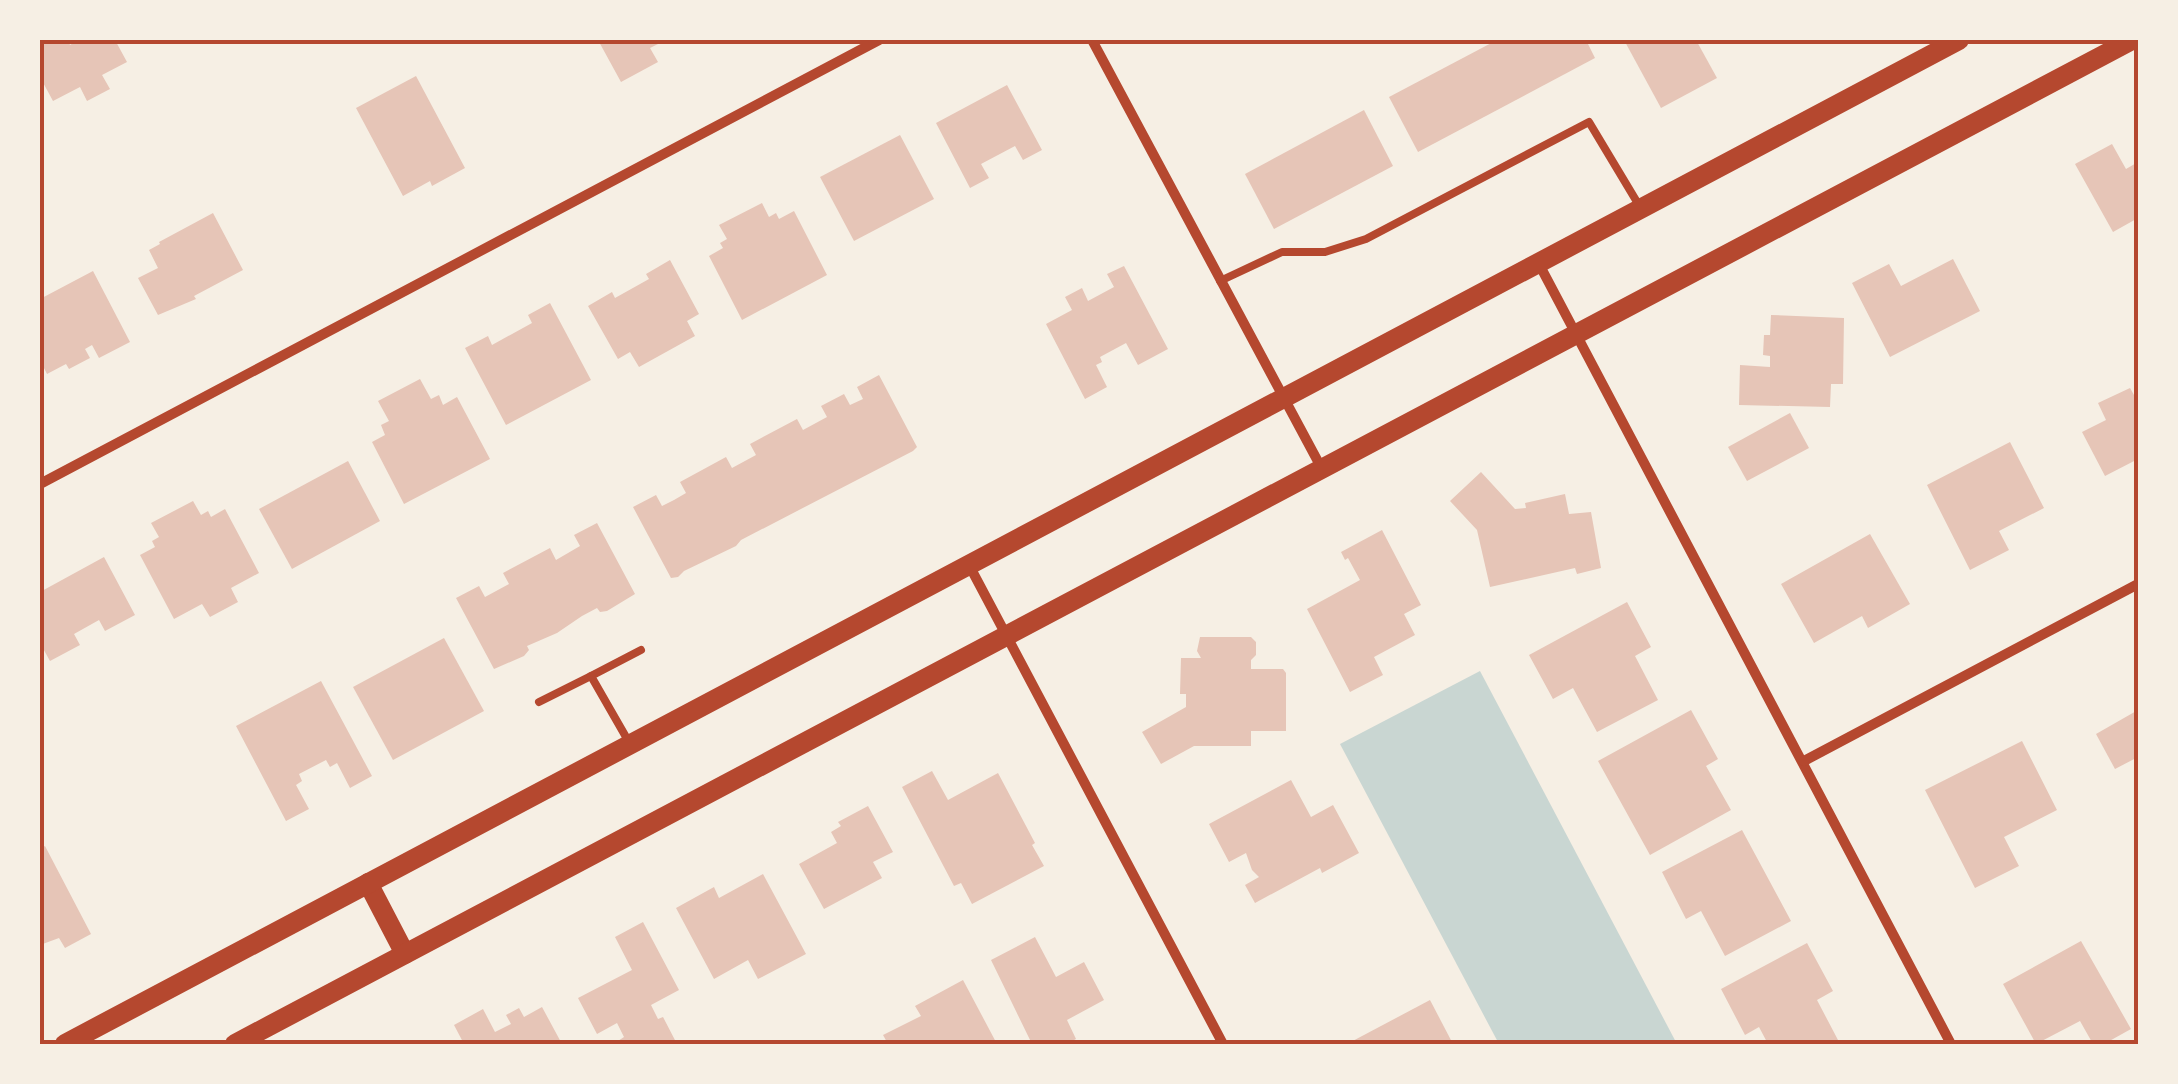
<svg xmlns="http://www.w3.org/2000/svg" width="2178" height="1084" viewBox="0 0 2178 1084" font-family="'Archivo Narrow',sans-serif">
  <rect width="100%" height="100%" fill="#f6efe4"/>
  <path fill="#c9d6d2" d="M1480,671L1677,1044H1499L1340,744Z"/>
  <g fill="#e6c5b7">
    <path d="M40,40H68L70,45L79,40H115L127,62L102,75L110,89L87,101L80,87L53,101L40,77Z"/>
    <path d="M598,40H666L650,48L658,62L621,82Z"/>
    <path d="M1497,40H1586L1595,58L1418,152L1389,97Z"/>
    <path d="M1624,40H1696L1717,78L1661,108Z"/>
    <path d="M416,76L465,168L432,186L430,181L403,196L356,108Z"/>
    <path d="M1007,85L1042,150L1023,160L1015,146L981,164L989,178L970,188L936,123Z"/>
    <path d="M1364,110L1393,166L1274,229L1245,174Z"/>
    <path d="M900,135L934,199L854,241L820,177Z"/>
    <path d="M2112,144L2126,169L2138,162V218L2113,232L2075,164Z"/>
    <path d="M762,203L769,217L776,213L779,219L794,211L827,275L742,320L709,256L723,248L720,243L727,239L719,225Z"/>
    <path d="M213,213L243,270L194,296L196,299L158,315L138,278L158,268L149,250L160,244L159,242Z"/>
    <path d="M1953,259L1980,311L1890,357L1852,283L1889,264L1901,286Z"/>
    <path d="M670,260L699,314L687,321L695,336L639,367L630,352L618,359L588,306L612,292L615,298L649,279L646,274Z"/>
    <path d="M1124,266L1168,349L1138,365L1126,343L1100,357L1102,362L1096,365L1107,387L1085,399L1046,324L1072,310L1065,297L1082,288L1088,301L1114,287L1107,274Z"/>
    <path d="M93,271L130,342L99,358L92,345L85,349L90,358L69,369L66,364L47,374L40,360V299Z"/>
    <path d="M550,303L591,380L506,425L465,348L488,336L492,345L532,323L528,315Z"/>
    <path d="M1771,315L1844,318L1843,384H1831L1830,407L1739,405L1740,365L1770,367V356L1763,355L1764,335H1770Z"/>
    <path d="M879,375L917,447L913,451L741,540L736,546L684,571L678,577L671,578L633,507L656,495L662,506L674,500L686,493L680,482L726,457L732,468L756,455L750,444L797,419L803,430L827,417L821,406L844,394L850,405L863,399L857,387Z"/>
    <path d="M420,379L431,399L439,395L443,405L457,397L490,459L404,504L372,442L385,435L381,425L389,421L378,401Z"/>
    <path d="M2130,388L2138,402V459L2105,476L2082,432L2106,420L2098,403Z"/>
    <path d="M1790,413L1809,448L1747,481L1728,447Z"/>
    <path d="M2010,442L2044,508L1999,531L2009,550L1970,570L1927,485Z"/>
    <path d="M348,461L380,521L292,569L259,509Z"/>
    <path d="M1481,472L1515,509L1526,508L1525,503L1565,494L1569,514L1591,512L1601,568L1577,574L1575,568L1490,587L1477,530L1450,501Z"/>
    <path d="M193,501L201,515L208,511L211,517L225,509L259,573L231,588L238,602L210,617L202,604L174,619L140,555L155,547L152,541L159,537L151,523Z"/>
    <path d="M597,523L635,594L607,611L600,612L597,608L582,616L557,633L527,646L529,650L524,656L494,669L456,598L479,586L485,597L509,584L503,573L550,548L556,560L580,546L574,535Z"/>
    <path d="M1382,530L1421,605L1404,614L1415,635L1374,657L1383,675L1350,692L1307,609L1360,580L1348,558L1345,560L1341,552Z"/>
    <path d="M1870,534L1910,604L1868,628L1862,616L1814,643L1781,584Z"/>
    <path d="M104,557L135,615L105,631L99,620L74,634L80,645L50,661L40,643V592Z"/>
    <path d="M1627,602L1651,647L1635,656L1658,700L1597,732L1573,688L1553,699L1529,655Z"/>
    <path d="M1200,637H1251L1256,642V655L1251,660V669H1283L1286,673V731H1251V746H1194L1161,764L1142,732L1186,707V694H1180L1181,658H1201L1197,651Z"/>
    <path d="M444,638L484,711L393,760L353,687Z"/>
    <path d="M321,681L372,776L350,788L337,763L330,767L326,760L299,774L302,781L296,785L309,809L286,821L236,726Z"/>
    <path d="M1691,710L1718,759L1706,766L1731,810L1650,855L1598,761Z"/>
    <path d="M2138,710V757L2115,769L2096,734Z"/>
    <path d="M2022,741L2057,810L2004,837L2019,866L1975,888L1925,790Z"/>
    <path d="M932,771L948,800L998,773L1035,843L1032,845L1044,866L972,904L961,883L954,886L902,787Z"/>
    <path d="M1291,780L1311,817L1333,805L1359,853L1322,873L1320,868L1255,903L1245,885L1259,877L1252,870L1246,853L1229,862L1209,824Z"/>
    <path d="M868,806L893,852L873,862L882,878L824,909L799,864L837,843L831,832L841,826L838,822Z"/>
    <path d="M1742,830L1791,921L1725,956L1701,911L1686,919L1662,872Z"/>
    <path d="M45,846L91,934L65,948L59,938L40,945V849Z"/>
    <path d="M763,874L806,954L758,979L748,960L714,979L676,908L714,887L719,898Z"/>
    <path d="M643,922L679,990L651,1005L658,1019L663,1017L677,1044H620L618,1041L624,1037L617,1023L597,1034L578,998L632,970L615,937Z"/>
    <path d="M1035,937L1056,977L1084,962L1104,1000L1067,1020L1076,1039L1066,1044H1032L991,960Z"/>
    <path d="M2081,941L2131,1029L2104,1044H2093L2080,1021L2036,1044L2003,984Z"/>
    <path d="M1807,943L1833,991L1817,1000L1838,1040L1831,1044H1768L1759,1027L1745,1035L1721,989Z"/>
    <path d="M963,980L997,1044H888L883,1035L921,1016L915,1006Z"/>
    <path d="M1430,1000L1453,1044H1347Z"/>
    <path d="M542,1007L562,1044H464L454,1025L483,1009L495,1032L511,1024L506,1015L519,1008L524,1017Z"/>
  </g>
  <g fill="none" stroke-linecap="round" stroke-linejoin="round">
    <g stroke="#b5482f" stroke-width="8">
      <path d="M1220,281L1282,252H1325L1366,239L1589,122L1640,207"/>
      <path d="M539,702L591,676"/>
      <path d="M630,744L591,676L641,650"/>
    </g>
    <g stroke="#b5482f" stroke-width="10">
      <path d="M1092,40L1322,469"/>
      <path d="M1539,264L1951,1044"/>
      <path d="M40,484L879,40"/>
      <path d="M969,565L1223,1044"/>
      <path d="M1804,761L2138,584"/>
    </g>
    <g stroke="#b5482f" stroke-width="20">
      <path d="M368,883L405,954"/>
      <path d="M65,1044L1959,40"/>
      <path d="M235,1044L2132,40"/>
    </g>
  </g>
  <rect width="2178" height="1084" fill="none" stroke="#f6efe4" stroke-width="85"/>
  <rect x="42" y="42" width="2094" height="1000" fill="none" stroke="#b5482f" stroke-width="4"/>
</svg>
